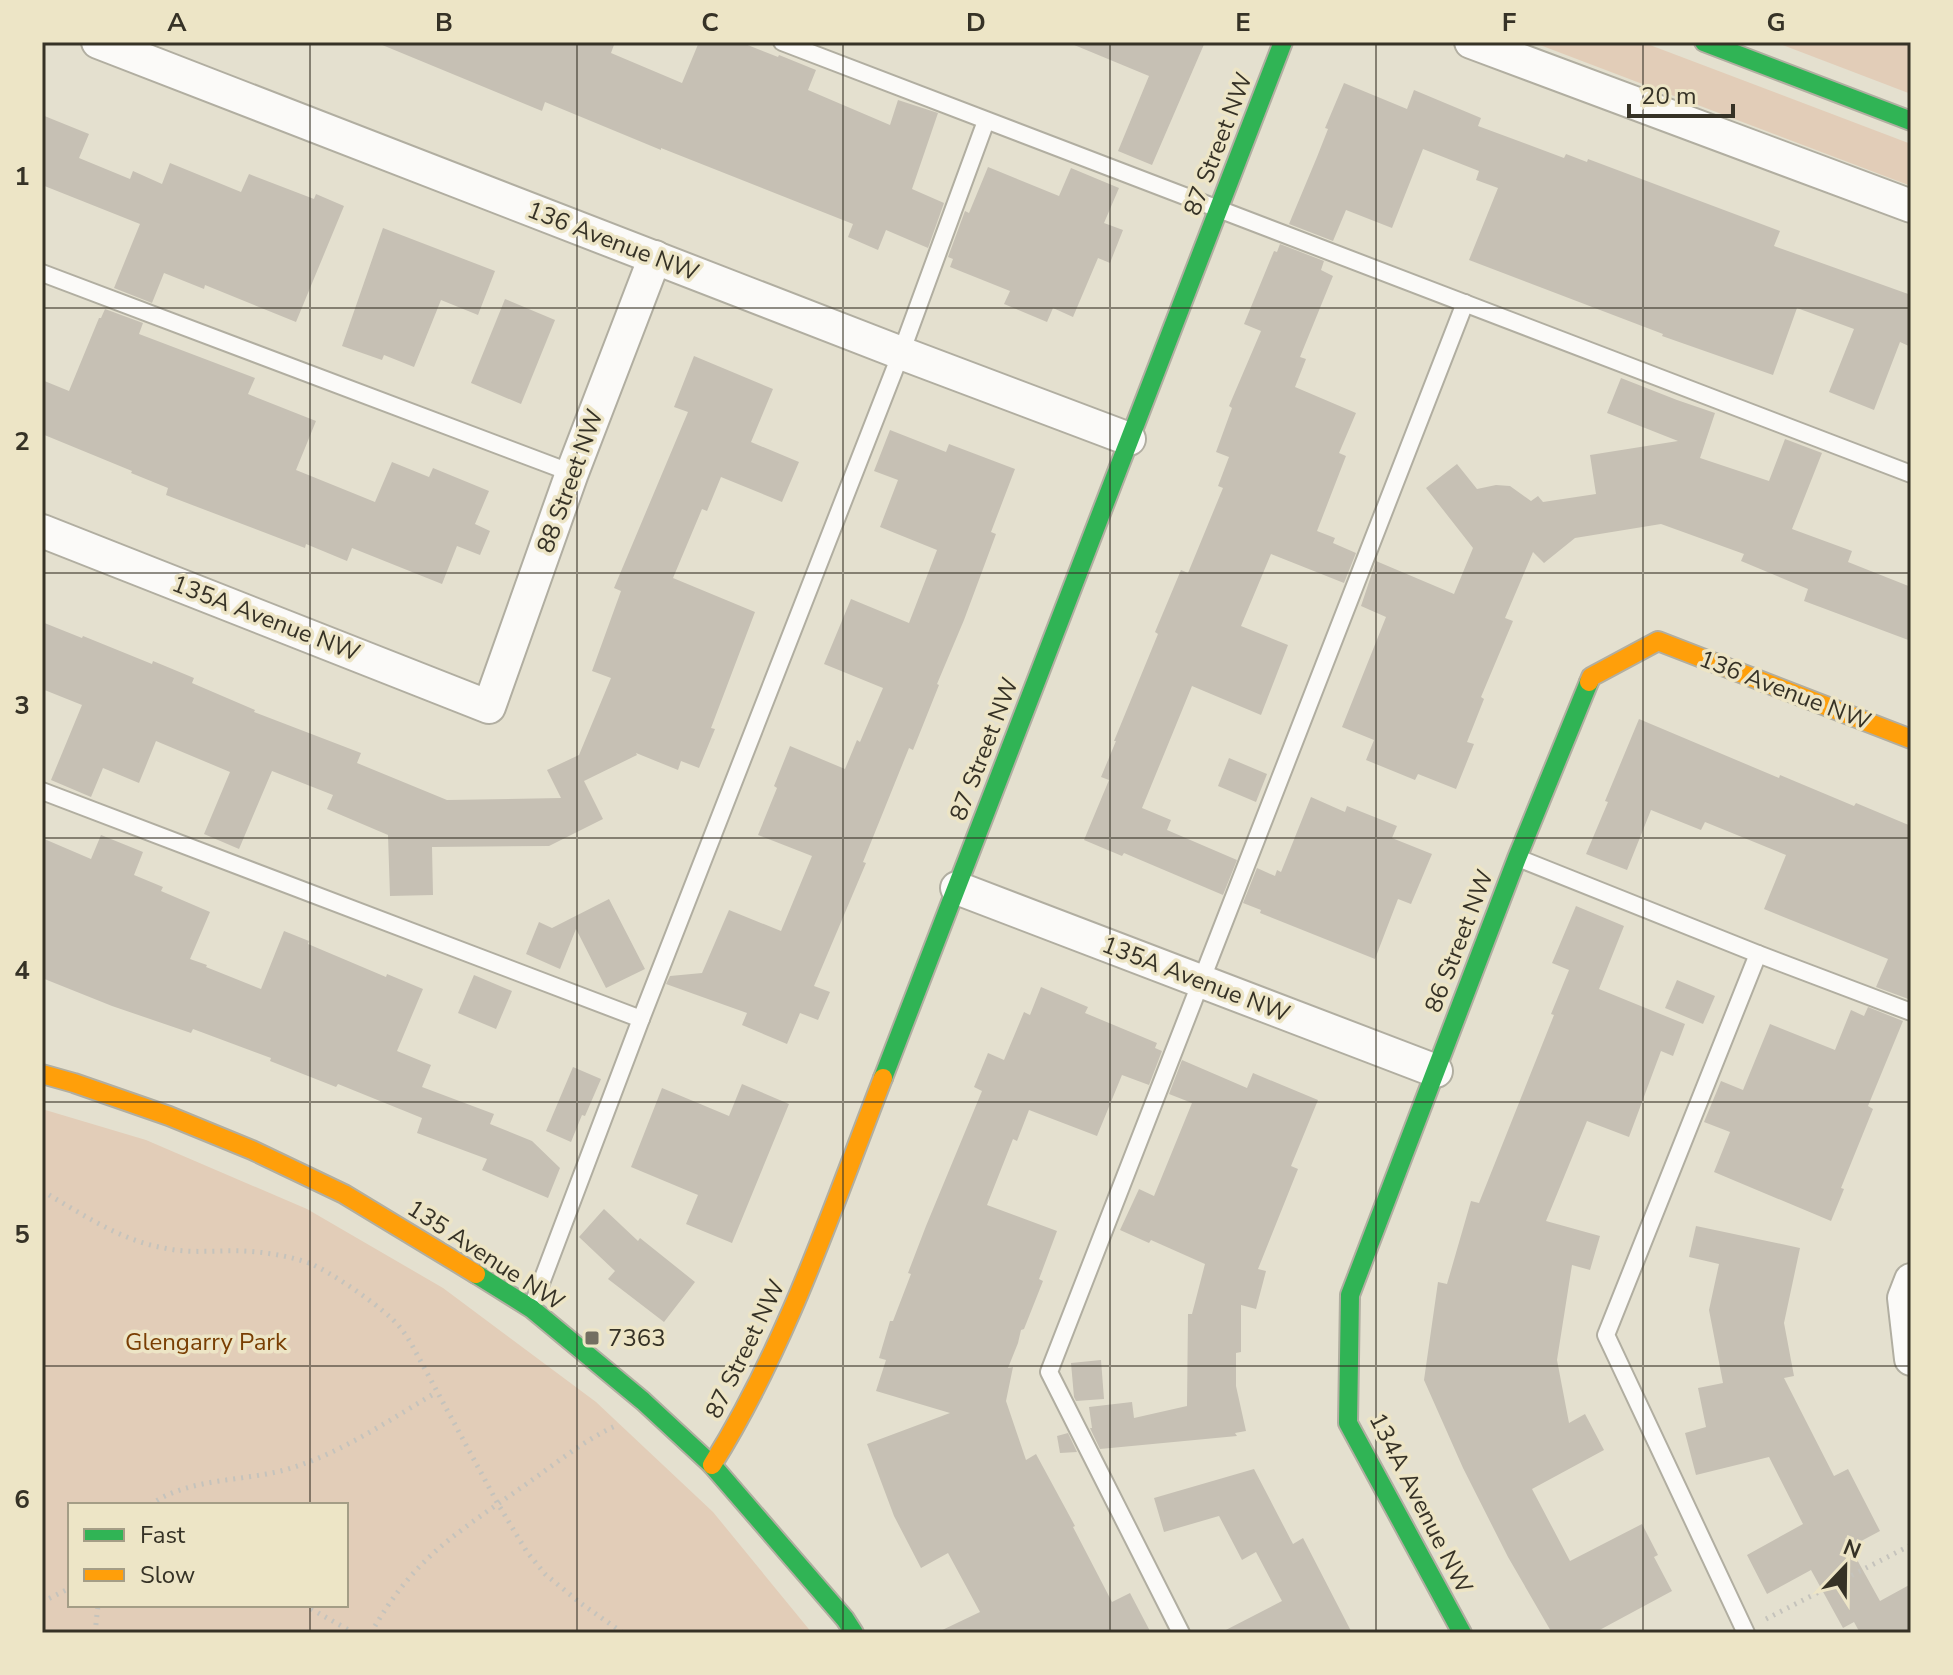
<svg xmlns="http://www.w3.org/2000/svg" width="1953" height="1675" viewBox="0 0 1953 1675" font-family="'Nunito Sans',sans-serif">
  <rect width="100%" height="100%" fill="#e4e0cf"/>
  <g fill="#e2cdb8" fill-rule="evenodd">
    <path d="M1532,42H1642L1911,144V186Z"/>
    <path d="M1775,42H1911V94Z"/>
    <path d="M42,1109L146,1140L307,1209L443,1288L596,1402L713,1512L812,1633H42ZM70,1505H346V1605H70Z"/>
  </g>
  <g fill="#c6c0b4">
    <path d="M375,42H615L611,53L682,83L699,42H740L778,57L779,55L816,70L808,90L890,125L898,100L938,113L912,189L944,203L928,248L886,230L878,250L848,237L853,224L661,148V150L545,102L542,111Z"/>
    <path d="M1067,42H1205L1152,165L1118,151L1149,76Z"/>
    <path d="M1344,83L1407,109L1414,90L1481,118L1478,126L1564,158L1566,154L1587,162L1588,159L1780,231L1774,246L1911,295V347L1900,342L1874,410L1829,392L1854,329L1797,308L1773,375L1662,336L1663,334L1469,260L1498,188L1476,180L1479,171L1423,149L1392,228L1346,210L1333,241L1289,224L1317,157L1328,129L1325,128Z"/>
    <path d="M42,115L89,134L79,158L130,179L133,171L162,184L170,163L241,192L249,174L314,199L316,194L344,206L296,322L205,285L204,289L164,273L152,303L114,288L140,224L42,185Z"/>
    <path d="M988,167L1059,196L1071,168L1119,188L1104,223L1123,230L1110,263L1098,258L1073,317L1053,308L1047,322L1004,304L1010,291L950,267L953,259L948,257L965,211L969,213Z"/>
    <path d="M383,228L495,271L478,315L441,300L414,367L384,355L382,360L342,346Z"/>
    <path d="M1280,244L1324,261L1321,270L1333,276L1300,357L1306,359L1295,387L1356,413L1339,453L1346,456L1317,531L1335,538L1333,543L1356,553L1344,583L1271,554L1241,626L1288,645L1261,715L1192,686L1142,808L1171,820L1167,830L1237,860L1223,895L1124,853L1122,856L1084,840L1109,780L1101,777L1116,741H1114L1158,634L1155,632L1181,570L1188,573L1223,488L1218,486L1229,457L1216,452L1232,408L1229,406L1261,331L1244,324L1274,251L1277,252Z"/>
    <path d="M505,299L555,320L521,404L471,383Z"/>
    <path d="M105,309L143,323L139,334L255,378L248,394L316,421L296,470L375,502L392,462L429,477L433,468L489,491L475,524L490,531L480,555L457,546L442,584L352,548L347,561L306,544L305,548L166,495L168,488L131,473L132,471L42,434V380L69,391L99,318H101Z"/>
    <path d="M694,356L773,389L751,442L799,462L782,502L721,477L707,511L702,509L673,578L755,612L711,728L715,729L699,768L681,761L678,770L636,753L637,755L584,781L603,819L549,846L432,847L433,895L390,896L388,835L327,809L333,795L272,771L239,849L204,834L230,772L156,741L139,783L103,768L91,797L51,780L82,705L42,689V622L82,638L83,636L152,664L153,661L194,678L192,683L255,710L254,712L361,753L357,763L447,800L561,798L547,770L579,755L611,678L592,671L621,591L614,588L688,412L674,407Z"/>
    <path d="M1621,378L1677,400L1715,413L1700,458L1769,481L1785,439L1822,453L1792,529L1852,551L1848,562L1911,587V641L1804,601L1808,589L1741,561L1744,554L1661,524L1575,538L1544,563L1533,552L1505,618L1513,621L1481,697L1484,699L1467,742L1474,744L1456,789L1418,774L1415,780L1366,760L1374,740L1342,727L1386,617L1361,606L1376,561L1454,594L1473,548L1426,488L1457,464L1477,489L1496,485L1510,486L1531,501L1538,496L1543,502L1596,494L1590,455L1678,441L1607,413Z"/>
    <path d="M890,430L946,452L949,444L1015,469L991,532L996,534L964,620L937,684L939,685L913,750L909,748L863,862L866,863L814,986L830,992L818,1020L800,1013L787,1044L742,1025L747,1013L666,984L670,976L702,973L729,910L781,931L812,856L758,835L777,788L774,786L790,746L845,769L857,740L860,742L883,688L824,664L851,599L909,623L937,550L880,527L898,480L874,471Z"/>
    <path d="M1639,719L1779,778L1780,775L1854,806L1856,803L1911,826V1000L1876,987L1888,959L1764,909L1786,855L1705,822L1701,830L1651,810L1627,870L1586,854L1608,802L1605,801Z"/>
    <path d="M1229,758L1267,774L1256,802L1218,786Z"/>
    <path d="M1311,797L1345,812L1347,806L1397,826L1392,838L1432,854L1411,904L1398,899L1375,959L1260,913L1261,910L1243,903L1257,868L1275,876L1277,870L1281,872Z"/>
    <path d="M101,835L143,852L134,875L163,887L161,891L210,912L190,959L207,965L206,967L261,989L284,931L309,941L308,944L386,977L387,974L423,989L397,1051L431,1065L422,1087L494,1114L490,1124L532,1141L560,1168L548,1198L482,1170L487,1159L417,1133L422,1118L338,1084L336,1087L270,1061L271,1058L193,1029L191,1033L112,1006L42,978V838L91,859Z"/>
    <path d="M609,899L645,969L606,988L576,929L560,969L526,954L539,922L552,928Z"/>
    <path d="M1576,906L1624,926L1599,989L1685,1024L1673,1056L1661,1051L1629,1137L1587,1121L1546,1221L1600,1236L1590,1270L1572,1265L1557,1360L1569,1423L1585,1414L1604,1450L1532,1489L1570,1561L1642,1524L1658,1555L1654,1557L1672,1591L1594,1633H1552L1508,1557L1463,1468L1424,1380L1438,1282L1447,1284L1471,1201L1479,1203L1554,1015L1551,1014L1569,970L1552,963Z"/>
    <path d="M474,975L512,991L496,1029L458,1013Z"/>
    <path d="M1677,980L1715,996L1703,1024L1665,1008Z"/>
    <path d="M1041,987L1088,1007L1085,1013L1157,1043L1155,1048L1162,1051L1149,1085L1122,1075L1097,1136L1029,1110L1017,1141L1013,1139L987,1205L1057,1231L1039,1279L1043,1281L1024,1329L1021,1330L1018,1343L1008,1368L1013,1367L1006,1401L1026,1460L1036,1454L1075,1526L1073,1527L1112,1602L1130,1593L1151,1633H936L980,1612L948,1553L921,1568L894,1516L867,1444L950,1413L876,1391L886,1360L879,1358L890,1321H893L911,1274L908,1273L926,1226L982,1091L974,1087L988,1053L1004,1060L1024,1012L1030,1015Z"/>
    <path d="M1868,1007L1903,1021L1868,1106L1873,1109L1841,1188L1844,1189L1831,1221L1714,1172L1730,1132L1704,1122L1721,1081L1743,1090L1770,1024L1835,1050L1851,1010L1864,1016Z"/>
    <path d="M1182,1060L1247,1088L1253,1073L1318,1100L1291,1166L1298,1169L1258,1269L1266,1271L1256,1309L1241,1305V1352L1236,1353V1386L1246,1431L1235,1433L1237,1436L1100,1449L1090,1428H1092L1089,1407L1132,1402L1134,1418L1187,1406L1188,1314H1192L1205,1264L1151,1240L1149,1243L1120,1230L1139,1189L1154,1196L1192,1103L1169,1094Z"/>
    <path d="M573,1067L601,1079L585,1116L582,1115L571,1142L546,1131Z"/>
    <path d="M742,1084L789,1104L732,1243L686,1224L698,1195L631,1167L662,1088L729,1116Z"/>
    <path d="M604,1209L638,1241L640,1238L695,1282L664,1322L608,1279L615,1271L579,1237Z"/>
    <path d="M1696,1226L1800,1248L1784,1323L1794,1376L1784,1378L1834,1476L1848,1469L1880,1531L1850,1547L1880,1601L1911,1584V1633H1860L1854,1622L1843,1628L1811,1570L1767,1594L1747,1555L1803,1524L1769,1457L1696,1475L1685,1433L1706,1427L1698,1388L1723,1383L1709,1310L1719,1264L1689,1257Z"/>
    <path d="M1101,1360L1104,1399L1076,1401L1074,1397L1071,1363Z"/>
    <path d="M1068,1433L1077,1452L1060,1453L1057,1436Z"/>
    <path d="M1254,1469L1293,1544L1303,1538L1352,1633H1220L1282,1601L1256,1552L1242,1560L1219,1516L1164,1532L1154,1498Z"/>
  </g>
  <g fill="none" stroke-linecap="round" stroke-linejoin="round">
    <defs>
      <g id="lane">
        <path d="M782,42L1911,474"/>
        <path d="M42,273L572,473"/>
        <path d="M42,791L641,1019"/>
        <path d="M1518,858L1758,954L1911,1012"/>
        <path d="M532,1307L641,1019L901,353L986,121"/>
        <path d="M1181,1633L1049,1372L1465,303"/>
        <path d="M1746,1633L1606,1335L1758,954"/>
      </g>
      <g id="street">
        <path d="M98,42L901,353L1129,439"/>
        <path d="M1471,42L1911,206"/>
        <path d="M42,531L489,707L572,473L655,257"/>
        <path d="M957,888L1436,1071"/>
        <path d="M1911,1280L1904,1298L1911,1359"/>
      </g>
      <g id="fast">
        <path d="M1704,42L1911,121"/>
        <path d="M883,1078L1283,42"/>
        <path d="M476,1274L532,1309L643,1401L712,1465L845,1619L854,1633"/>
        <path d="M1462,1633L1348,1423L1350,1295L1517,858L1589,682"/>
      </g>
      <g id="slow">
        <path d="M1589,682L1591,677L1658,641L1911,739"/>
        <path d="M42,1074L74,1083L169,1116L252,1150L344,1194L476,1274"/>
        <path d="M712,1465C787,1345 832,1209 883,1078"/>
      </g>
    </defs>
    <use href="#lane" stroke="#b1aea1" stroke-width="20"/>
    <use href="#street" stroke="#b1aea1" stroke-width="36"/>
    <use href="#fast" stroke="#b1aea1" stroke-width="22"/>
    <use href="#slow" stroke="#b1aea1" stroke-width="22"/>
    <g stroke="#c5c3bc" stroke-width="5" stroke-dasharray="2 6" stroke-linecap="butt">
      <path d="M42,1191C81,1213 119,1240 164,1248C190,1254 216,1250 243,1251C265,1252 289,1256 309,1263C331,1272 374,1302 391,1318C400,1326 407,1336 413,1347L498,1504L527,1552L545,1574L579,1602L623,1633"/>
      <path d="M150,1505C189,1477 244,1482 288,1469C342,1453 389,1420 437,1392"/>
      <path d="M42,1602L70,1588"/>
      <path d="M304,1605L354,1633"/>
      <path d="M1766,1619L1911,1545"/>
      <path d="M95,1633L98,1605"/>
      <path d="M371,1633C385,1608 402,1584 423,1563C454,1532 496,1506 532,1480C559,1461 585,1440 615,1426"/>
    </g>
    <use href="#lane" stroke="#fbfaf8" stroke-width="16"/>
    <use href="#street" stroke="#fbfaf8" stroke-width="32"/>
    <use href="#fast" stroke="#30b455" stroke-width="18"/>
    <use href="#slow" stroke="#ff9f0a" stroke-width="18"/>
  </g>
  <path fill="none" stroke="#363226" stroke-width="2" stroke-opacity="0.55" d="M310,42V1505M577,42V1633M843,42V1633M1110,42V1633M1376,42V1633M1643,42V1633M42,308H1911M42,573H1911M42,838H1911M42,1102H1911M42,1366H1911M310,1605V1633"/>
  <rect fill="#736f61" stroke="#ede5c6" stroke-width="3" x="584" y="1330" width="16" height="16" rx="4"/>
  <g text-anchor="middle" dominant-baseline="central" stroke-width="7" stroke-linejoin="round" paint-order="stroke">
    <g font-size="24" fill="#363226" stroke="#ede5c6">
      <text transform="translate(1218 144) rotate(-69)">87 Street NW</text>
      <text transform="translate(613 241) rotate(21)">136 Avenue NW</text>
      <text transform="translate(570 481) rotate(-70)">88 Street NW</text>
      <text transform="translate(266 618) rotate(21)">135A Avenue NW</text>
      <text transform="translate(1785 690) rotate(21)">136 Avenue NW</text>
      <text transform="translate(984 749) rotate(-69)">87 Street NW</text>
      <text transform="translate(1459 941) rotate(-69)">86 Street NW</text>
      <text transform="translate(1196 979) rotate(21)">135A Avenue NW</text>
      <text transform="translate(486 1255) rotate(33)">135 Avenue NW</text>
      <text transform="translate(745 1349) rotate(-64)">87 Street NW</text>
      <text transform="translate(1421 1503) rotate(63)">134A Avenue NW</text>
    </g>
    <g font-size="24" fill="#363226" stroke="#ede5c6" text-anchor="start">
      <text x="608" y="1338">7363</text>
    </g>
    <g font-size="24" fill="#793e03" stroke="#ede5c6">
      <text x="206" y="1342">Glengarry Park</text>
    </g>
  </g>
  <rect width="1953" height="1675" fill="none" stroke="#ede5c6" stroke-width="88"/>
  <rect x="68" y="1503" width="280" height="104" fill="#ede5c6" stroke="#a49d86" stroke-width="2"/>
  <rect x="84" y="1529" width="40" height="12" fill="#30b455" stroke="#a49d86" stroke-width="2"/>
  <text x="140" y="1543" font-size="24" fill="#363226">Fast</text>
  <rect x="84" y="1569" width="40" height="12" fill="#ff9f0a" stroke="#a49d86" stroke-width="2"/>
  <text x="140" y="1583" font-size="24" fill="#363226">Slow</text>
  <g transform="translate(1845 1567) rotate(22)" stroke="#ede5c6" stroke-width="6" paint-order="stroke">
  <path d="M0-6L14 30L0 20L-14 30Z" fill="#363226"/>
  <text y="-12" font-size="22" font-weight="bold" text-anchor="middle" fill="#363226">N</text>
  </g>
  <path d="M1629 104v12h104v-12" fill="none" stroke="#363226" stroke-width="4"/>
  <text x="1641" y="104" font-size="24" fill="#363226" stroke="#ede5c6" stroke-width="6" paint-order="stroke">20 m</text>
  <rect x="44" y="44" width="1865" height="1587" fill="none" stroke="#363226" stroke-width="3"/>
  <g font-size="26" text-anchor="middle" font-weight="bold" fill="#363226">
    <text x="177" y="31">A</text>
    <text x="444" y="31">B</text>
    <text x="710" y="31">C</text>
    <text x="976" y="31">D</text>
    <text x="1243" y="31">E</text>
    <text x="1509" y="31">F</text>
    <text x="1776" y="31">G</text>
    <text x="22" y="185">1</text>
    <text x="22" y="450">2</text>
    <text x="22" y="714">3</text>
    <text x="22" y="979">4</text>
    <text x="22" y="1243">5</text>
    <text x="22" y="1508">6</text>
  </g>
</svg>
